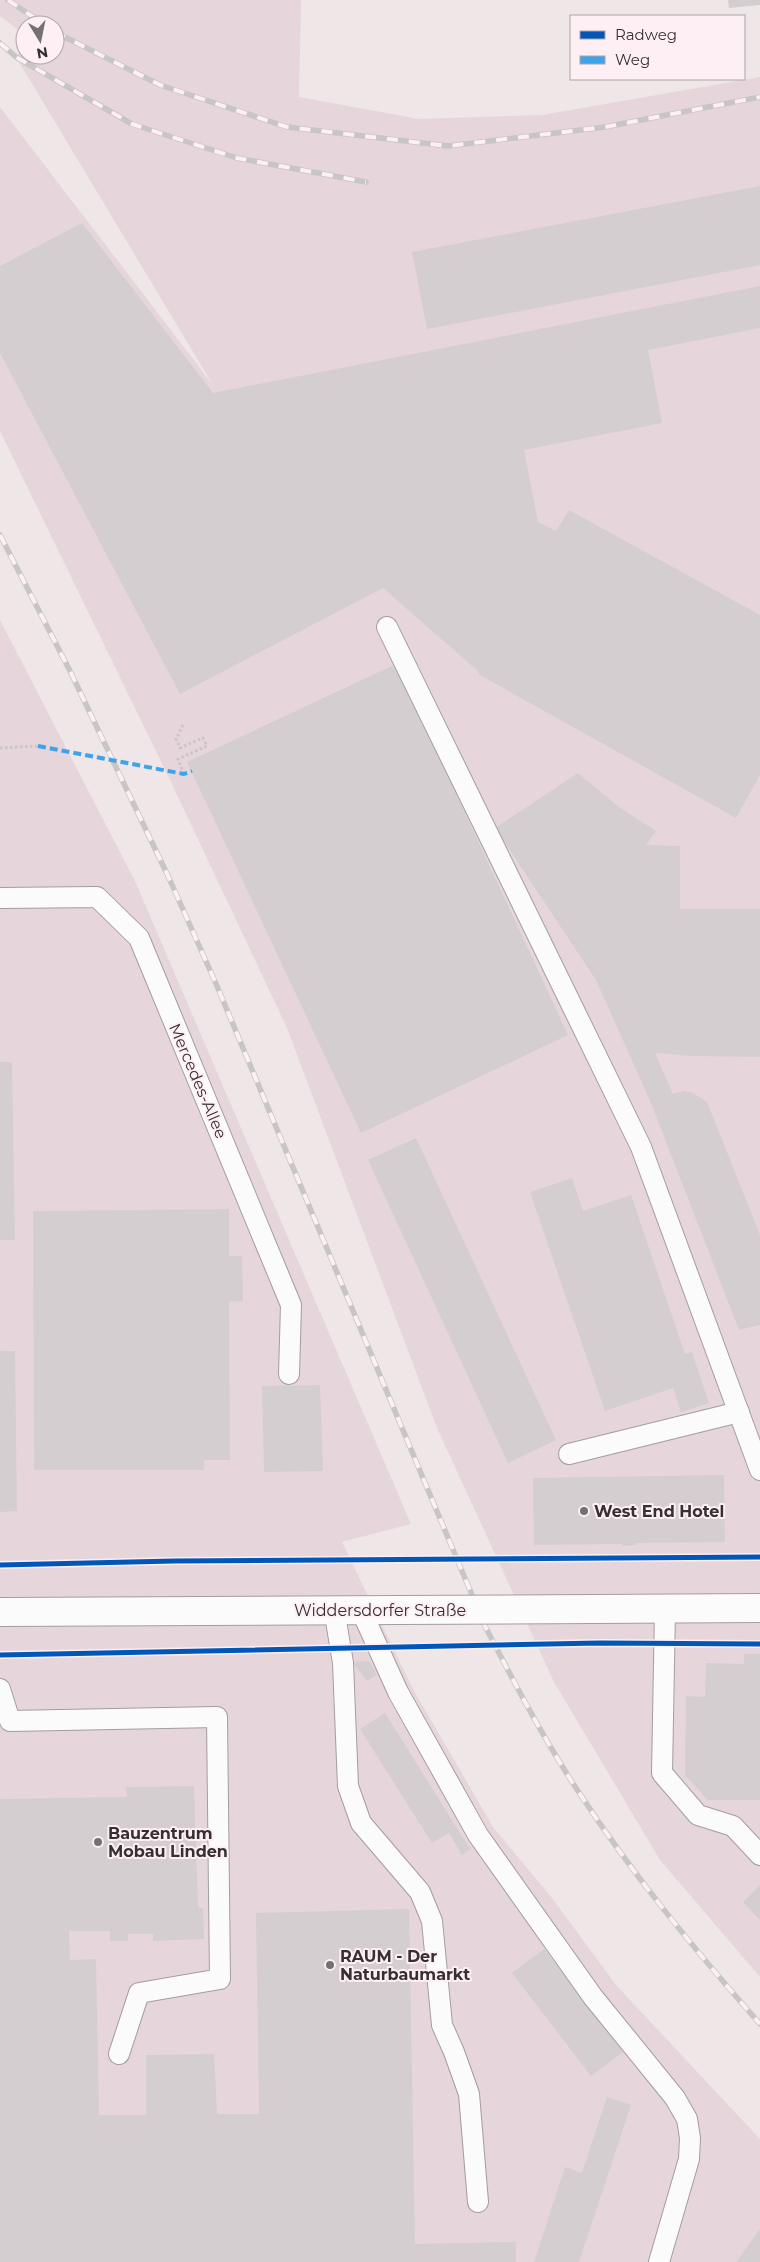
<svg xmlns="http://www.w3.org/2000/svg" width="760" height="2262" viewBox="0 0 760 2262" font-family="Montserrat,sans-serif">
  <rect width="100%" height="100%" fill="#eee6e7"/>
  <g fill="#e6d6db">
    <path d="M0,0H301L299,97L419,119L542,115L760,77V1977L660,1860L554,1682L437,1428L287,1028L171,782L0,431V107L213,385L16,57L25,46V55H55V25H25V35L0,16Z"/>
    <path d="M0,620L135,881L411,1524L342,1542L413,1689L493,1827L552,1898L616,1985L760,2139V2262H0Z"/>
  </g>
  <g fill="#d4ced0">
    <path d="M728,0H760V5L729,8Z"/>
    <path d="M760,186V265L427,329L412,252Z"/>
    <path d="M82,223L213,393L760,286V328L648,350L662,423L524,450L538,522L556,531L569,510L760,615V775L736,818L478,674L479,672L383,588L180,694L0,353V266Z"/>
    <path d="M396,664L568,1035L361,1133L187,762Z"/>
    <path d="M578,773L619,807L656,831L646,845L680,846V909H760V1057L692,1056L655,1053L673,1094L684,1091L693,1093L707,1102L760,1235V1325L739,1330L651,1103L596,980L495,828Z"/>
    <path d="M0,1062H12L15,1240H0Z"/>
    <path d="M416,1138L556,1440L508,1463L368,1160Z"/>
    <path d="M572,1178L583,1211L631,1195L685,1354L692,1352L709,1403L681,1412L673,1388L605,1411L530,1192Z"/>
    <path d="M229,1209V1256H242L243,1301L229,1302L230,1460H204V1470H34L33,1211Z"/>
    <path d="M0,1351H15L17,1511L0,1512Z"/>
    <path d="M320,1385L323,1471L264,1472L262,1386Z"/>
    <path d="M724,1475L725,1542L636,1543V1545L622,1546V1544L534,1545L533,1478Z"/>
    <path d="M744,1654H760V1800H708L685,1775L686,1696L705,1697L706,1663L744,1664Z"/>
    <path d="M369,1661L377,1675L367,1681L352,1662Z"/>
    <path d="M385,1713L470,1849L462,1855L449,1833L432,1843L360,1729Z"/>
    <path d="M194,1786L198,1907L203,1908L204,1939L153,1941V1934H128V1941H110V1931H69L70,1960L96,1959L99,2115H146V2055L214,2054L217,2114H259L256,1913L409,1909L415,2244L516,2242V2262H0V1799L127,1797L126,1787Z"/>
    <path d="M760,1885V1920L743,1902Z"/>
    <path d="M544,1949L623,2052L591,2076L512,1973Z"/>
    <path d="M607,2097L631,2105L579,2262H534L565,2167L582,2173Z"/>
    <path d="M760,2229V2262H736Z"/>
  </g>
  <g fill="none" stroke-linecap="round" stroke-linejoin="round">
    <defs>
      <g id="lane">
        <path d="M387,627L641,1147L760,1470"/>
        <path d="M0,898L97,897L139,938L291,1305L289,1374"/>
        <path d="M569,1454L739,1412"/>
        <path d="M334,1609L343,1663L348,1786L361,1823L420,1892L432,1921L442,2025L454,2052L469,2094L478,2202"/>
        <path d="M665,1609L662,1773L698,1815L733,1826L760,1855"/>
        <path d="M361,1610L398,1692L478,1835L593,1997L675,2098L687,2119L690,2138L689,2159L659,2262"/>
        <path d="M0,1689L10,1721L217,1717L220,1979L139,1993L119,2054"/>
      </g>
      <g id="secondary">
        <path d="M594,1609L760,1608"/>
        <path d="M0,1612L398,1610"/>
      </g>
    </defs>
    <use href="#lane" stroke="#a39d9e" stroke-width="22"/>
    <use href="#secondary" stroke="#a39d9e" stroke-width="30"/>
    <g stroke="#c9c6c7" stroke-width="3" stroke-dasharray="2.5 2.5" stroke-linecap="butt">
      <path d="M0,748L38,746"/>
      <path d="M184,774L178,759L207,746L203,738L180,748L176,739L184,723"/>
    </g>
    <use href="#lane" stroke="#fcfbfb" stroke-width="20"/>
    <use href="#secondary" stroke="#fcfbfb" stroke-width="28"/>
    <defs>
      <g id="rail">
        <path d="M8,0L45,25"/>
        <path d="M55,32L160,85L287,127L448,146L605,127L760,97"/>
        <path d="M0,43L16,57L132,124L237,158L366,182"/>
        <path d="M0,535L70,671L169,878L217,986L485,1626C514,1682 543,1738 578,1791C632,1874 695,1950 760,2024"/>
      </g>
    </defs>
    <use href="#rail" stroke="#c7c5c5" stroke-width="5.5"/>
    <use href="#rail" stroke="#feeff4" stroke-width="4" stroke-dasharray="11" stroke-linecap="butt"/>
    <defs>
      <path id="secondary-bridge" d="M398,1610L594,1609"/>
    </defs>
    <use href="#secondary-bridge" stroke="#a39d9e" stroke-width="30" stroke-linecap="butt"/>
    <use href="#secondary-bridge" stroke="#fcfbfb" stroke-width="28"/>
    <path stroke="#3ea3eb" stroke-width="4" stroke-dasharray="8 4" stroke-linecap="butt" d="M38,746L184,774L192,771"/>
    <defs>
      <g id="cycleway">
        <path d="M0,1565L174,1561L760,1557"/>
        <path d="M0,1655L600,1643L760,1644"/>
      </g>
    </defs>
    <use href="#cycleway" stroke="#feeff4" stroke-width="8"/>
    <use href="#cycleway" stroke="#0057b8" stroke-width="5"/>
  </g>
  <g fill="#767071" stroke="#feeff4" stroke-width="2">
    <circle cx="584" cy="1511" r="5"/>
    <circle cx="98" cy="1842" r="5"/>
    <circle cx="330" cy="1965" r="5"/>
  </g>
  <g text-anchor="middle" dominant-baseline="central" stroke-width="4" stroke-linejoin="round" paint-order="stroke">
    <g font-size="16" fill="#353031" stroke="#feeff4">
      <text transform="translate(198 1081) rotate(67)">Mercedes-Allee</text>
      <text x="380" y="1610">Widdersdorfer Straße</text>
    </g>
    <g font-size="16" font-weight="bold" fill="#353031" stroke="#feeff4" text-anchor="start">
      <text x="594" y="1511">West End Hotel</text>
      <text x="108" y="1833">Bauzentrum<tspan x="108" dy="18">Mobau Linden</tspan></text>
      <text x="340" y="1956">RAUM - Der<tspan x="340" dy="18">Naturbaumarkt</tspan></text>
    </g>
  </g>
  <rect x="570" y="15" width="175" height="65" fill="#feeff4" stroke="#aea3a6"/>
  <rect x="580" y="31" width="25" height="8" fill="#0057b8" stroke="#aea3a6"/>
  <text x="615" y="40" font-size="15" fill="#353031">Radweg</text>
  <rect x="580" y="56" width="25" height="8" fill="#3ea3eb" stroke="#aea3a6"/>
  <text x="615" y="65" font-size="15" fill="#353031">Weg</text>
  <g transform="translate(40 40) rotate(170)"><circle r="24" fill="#feeff4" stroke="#aea3a6"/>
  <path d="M0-4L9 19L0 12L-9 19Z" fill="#767071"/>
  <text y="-8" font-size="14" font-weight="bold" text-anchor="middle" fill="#353031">N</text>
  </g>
</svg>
